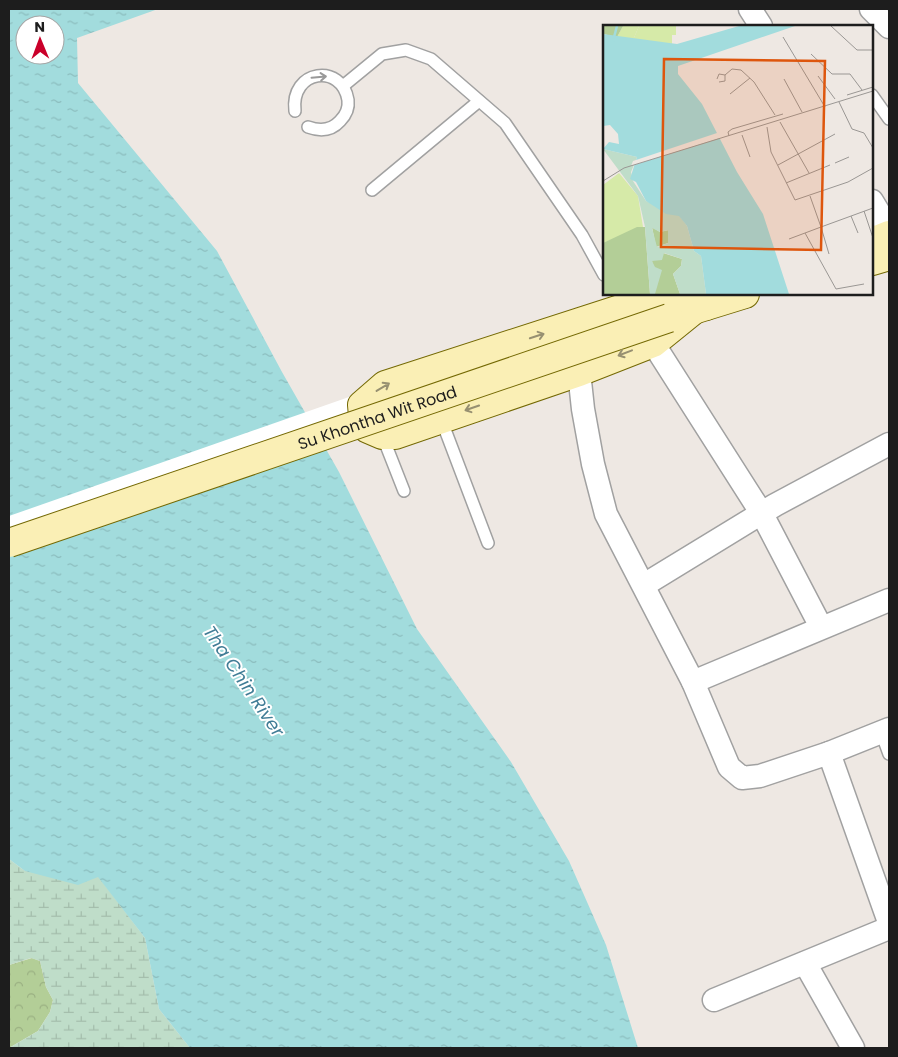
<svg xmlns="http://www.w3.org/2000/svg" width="898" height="1057" viewBox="0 0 898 1057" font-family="Poppins,sans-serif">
  <defs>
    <pattern id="forest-crowns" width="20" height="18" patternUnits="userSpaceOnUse" patternTransform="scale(1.25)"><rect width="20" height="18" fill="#b3ce97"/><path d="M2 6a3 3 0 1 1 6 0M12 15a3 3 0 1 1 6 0" fill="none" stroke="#9ab082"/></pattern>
    <pattern id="wetland-marsh" width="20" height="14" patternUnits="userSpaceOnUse" patternTransform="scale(1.25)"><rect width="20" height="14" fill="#bfddc9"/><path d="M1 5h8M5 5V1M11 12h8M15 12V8" fill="none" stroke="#a4bdac"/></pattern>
    <pattern id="water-ripples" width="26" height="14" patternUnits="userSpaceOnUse" patternTransform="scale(1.25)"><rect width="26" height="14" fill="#a2dcdd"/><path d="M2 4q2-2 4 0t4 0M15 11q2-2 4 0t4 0" fill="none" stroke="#8bbcbd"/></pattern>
  </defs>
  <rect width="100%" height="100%" fill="#eee8e3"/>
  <path fill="url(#forest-crowns)" d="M32,958L40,961L46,987L53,1000L50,1012L38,1031L9,1048V965Z"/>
  <path fill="url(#wetland-marsh)" d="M9,859L25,871L98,876L145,938L159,1009L190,1048H9L38,1031L50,1012L53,1000L46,987L40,961L31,958L9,965Z"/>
  <path fill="url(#water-ripples)" fill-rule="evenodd" d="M9,9H158L77,38L78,83L217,251L282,372L339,472L417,629L511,762L569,861L606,945L638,1048H190L159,1009L145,938L98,877L78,885L25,871L9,859ZM25,25H55V55H25Z"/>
  <path fill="#fff" d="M349,397L360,423L9,543V516Z"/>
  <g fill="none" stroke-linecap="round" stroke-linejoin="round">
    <defs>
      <g id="lane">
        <path d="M343,86L382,54L406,50L431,59L505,123L582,235L604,275"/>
        <path d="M872,95L889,119"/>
        <path d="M295,111C290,69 342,63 348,100C349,108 346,115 340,121C331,131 319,131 308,127"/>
        <path d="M372,190L479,101"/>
        <path d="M441,419L488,543"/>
        <path d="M382,435L404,491"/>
        <path d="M881,732L889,754"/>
      </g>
      <g id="street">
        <path d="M750,9L761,26"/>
        <path d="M871,9L889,27"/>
        <path d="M872,201L889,229"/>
        <path d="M653,343L762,514L821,627"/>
        <path d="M579,372L583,409L593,464L606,514L693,682L729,767L742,778L760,776L829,753L889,729"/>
        <path d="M644,585L775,505L889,444"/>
        <path d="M693,682L889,600"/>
        <path d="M829,753L889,922"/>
        <path d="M805,963L853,1048"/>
        <path d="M714,1000L889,928"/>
      </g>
      <g id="secondary">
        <path d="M872,242L889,235"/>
        <path d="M872,261L889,256"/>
        <path d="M695,309L653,343L579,372L395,435H382L368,429L363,416L362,405L385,385L623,308L653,302L677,300L706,306"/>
        <path d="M690,311L745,294"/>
      </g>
    </defs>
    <use href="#lane" stroke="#a1a1a1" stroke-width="14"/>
    <use href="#street" stroke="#a1a1a1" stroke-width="25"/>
    <use href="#secondary" stroke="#746904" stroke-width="30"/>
    <use href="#lane" stroke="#fff" stroke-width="11"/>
    <use href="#street" stroke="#fff" stroke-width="22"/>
    <use href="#secondary" stroke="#faefb5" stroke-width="28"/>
    <defs>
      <g id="secondary-bridge">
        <path id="s1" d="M9,543L669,318"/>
      </g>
    </defs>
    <use href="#secondary-bridge" stroke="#746904" stroke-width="30" stroke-linecap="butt"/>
    <use href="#secondary-bridge" stroke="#faefb5" stroke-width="28"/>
  </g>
  <defs><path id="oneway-shaft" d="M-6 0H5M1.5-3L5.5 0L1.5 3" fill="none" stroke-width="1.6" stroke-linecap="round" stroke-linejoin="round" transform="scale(1.25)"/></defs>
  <use stroke="#999" href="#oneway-shaft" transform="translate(319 77) rotate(-5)"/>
  <g stroke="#979071">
    <use href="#oneway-shaft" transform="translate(537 336) rotate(-18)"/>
    <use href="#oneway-shaft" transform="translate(625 353) rotate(159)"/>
    <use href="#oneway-shaft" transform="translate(383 387) rotate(-31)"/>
    <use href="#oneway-shaft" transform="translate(472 408) rotate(161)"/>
  </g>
  <g text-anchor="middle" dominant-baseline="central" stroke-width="4" stroke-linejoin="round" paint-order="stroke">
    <g font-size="16" fill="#1d1d1d" stroke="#fff">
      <text stroke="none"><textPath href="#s1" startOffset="389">Su Khontha Wit Road</textPath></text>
    </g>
    <g font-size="18" font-style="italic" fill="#417d96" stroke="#fff">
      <text transform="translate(244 681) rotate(56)">Tha Chin River</text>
    </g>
  </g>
  <g transform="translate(603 25)">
    <rect width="270" height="270" fill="#eee8e3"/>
    <path d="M20,1H36L30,15L14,12ZM16,148L35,171L40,202L0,218V160Z" fill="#d6eaa8"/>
    <path d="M0,1H20L14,12L0,9ZM34,202H42L47,269H0V218ZM49,202L57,207L66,205L65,218L53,222ZM60,228L79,234L78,241L70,249L77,269H52L49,235Z" fill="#b3ce97"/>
    <path d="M0,124L34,132L28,147L30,156L43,176L76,190L84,201L91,226L98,231L103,269H77L70,249L78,241L79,234L61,228L59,235L49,236L52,242L59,245L52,269H47L42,202L35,171ZM49,203L57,207L65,205V218L54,222Z" fill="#bfddc9" fill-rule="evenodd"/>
    <path d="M36,1H73V10H69V19L30,15Z" fill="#d6eaa8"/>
    <path d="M136,1H192L75,41V49L99,79L134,147L160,189L186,269H103L98,231L91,226L84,201L76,191L63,189L43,176L33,157L27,154L34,132L0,124L6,117L16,119L15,109L7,100L0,101V9L74,19Z" fill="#a2dcdd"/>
    <path d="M117,107L120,112L28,141L30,136Z" fill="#eee8e3"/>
    <path fill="none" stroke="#a2dcdd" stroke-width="2.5" d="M10,16L14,1"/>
    <path fill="none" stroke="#9a9794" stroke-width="1" d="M228,1L254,25H270M180,12L222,82M208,29L229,49H247L259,65M122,50L129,44L138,45L151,57L172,90M215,51L232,74M114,54L116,49L122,50V56L116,57M181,54L199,87M127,69L147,53M244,70L270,62M236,77L249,104L261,108L270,123M177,97L206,148M164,102L168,127L192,175L245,157L270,143M139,110L147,132M126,111L125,107L129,104L180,89M232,138L246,132M175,140L232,109M0,156L21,143L270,66M183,158L227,140M207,171L218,202L270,183M261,186L270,213M248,191L255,208M202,208L233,264L261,259M186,214L218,202L226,229"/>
    <path fill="#de560d" fill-opacity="0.15" stroke="#de560d" stroke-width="2.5" d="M61,34L222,36L218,225L58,222Z"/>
    <rect width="270" height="270" fill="none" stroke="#1d1d1d" stroke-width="2.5"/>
  </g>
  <rect width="898" height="1057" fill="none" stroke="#1d1d1d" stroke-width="20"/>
  <g transform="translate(40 40) rotate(359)"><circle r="24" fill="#ffffff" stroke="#a5a5a5"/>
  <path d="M0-4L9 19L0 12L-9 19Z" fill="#ca002a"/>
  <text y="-8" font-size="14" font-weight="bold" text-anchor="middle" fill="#1d1d1d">N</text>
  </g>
</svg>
